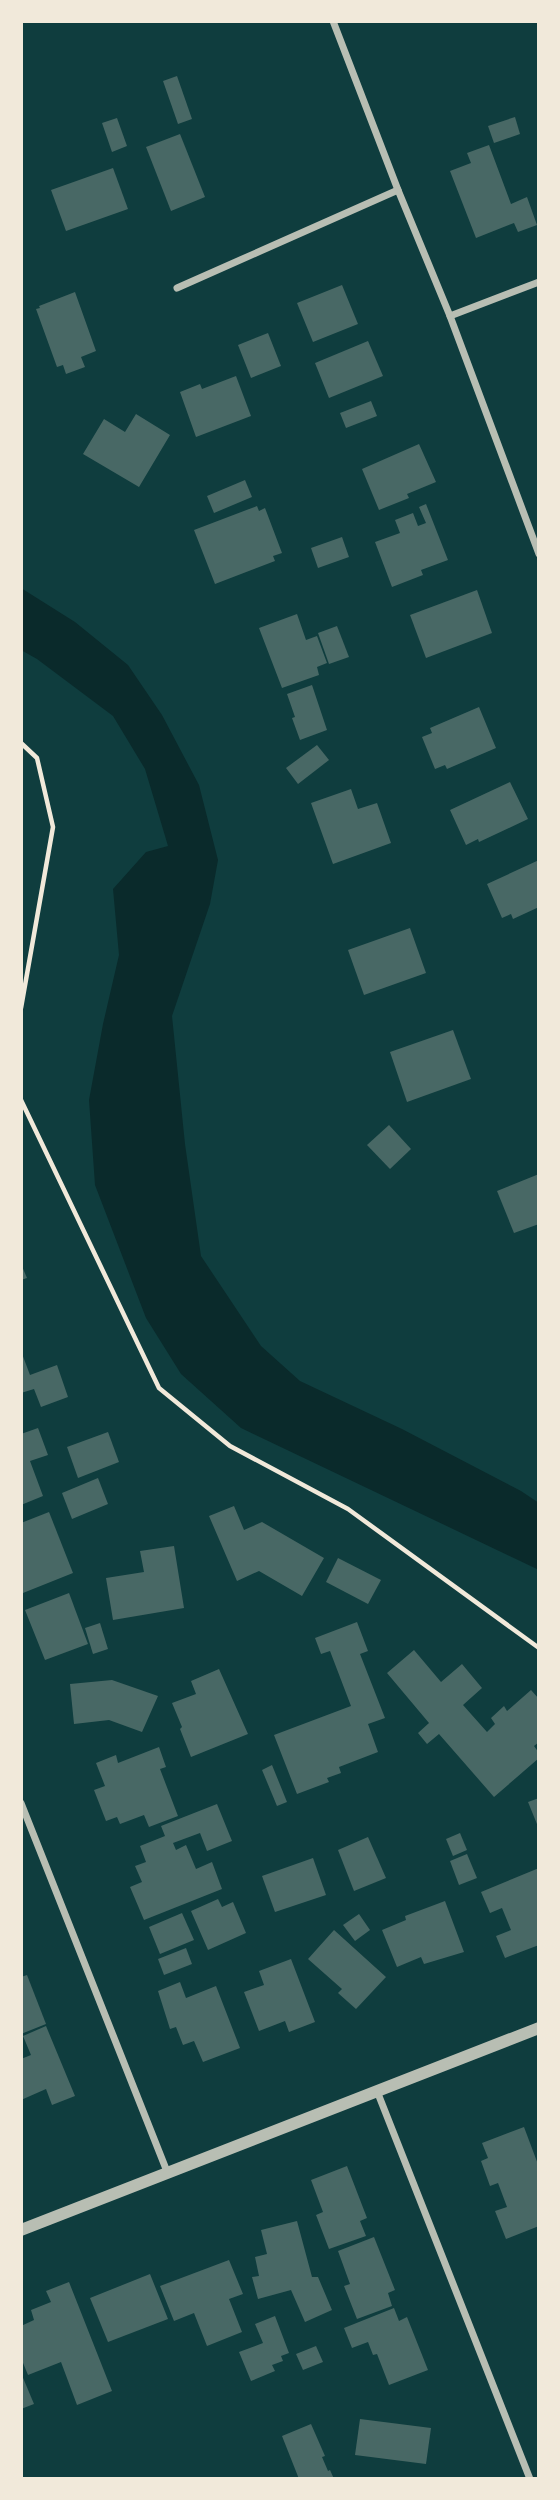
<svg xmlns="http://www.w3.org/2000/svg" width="560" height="2500" viewBox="0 0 560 2500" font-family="Ubuntu,sans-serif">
  <rect width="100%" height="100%" fill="#0f3d3e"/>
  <path fill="#0a2a2b" d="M21,588L75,622L128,665L162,715L199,785L218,860L210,904L172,1016L185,1144L201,1256L261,1346L300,1381L402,1429L521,1491L539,1503V1570L241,1428L181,1374L146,1318L95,1185L89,1100L103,1024L119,955L113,889L146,852L168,846L145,769L113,716L37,659L21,650Z"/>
  <g fill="#486865">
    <path d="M177,76L192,119L178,124L163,81Z"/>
    <path d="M515,117L520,134L494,143L488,126Z"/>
    <path d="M117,118L127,146L112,152L102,123Z"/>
    <path d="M180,134L205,197L171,211L146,147Z"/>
    <path d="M489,145L511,204L527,197L537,225L518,232L514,223L476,238L450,171L471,163L467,153Z"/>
    <path d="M113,168L128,209L66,231L51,190Z"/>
    <path d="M342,285L358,324L313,342L297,303Z"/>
    <path d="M75,292L96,351L81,357L85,367L66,374L63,365L57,367L36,309L40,308L39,306Z"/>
    <path d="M268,333L281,366L251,378L238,345Z"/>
    <path d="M368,341L383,376L329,398L315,363Z"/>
    <path d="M236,376L251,416L196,437L180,392L200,384L202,389Z"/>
    <path d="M371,401L377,416L346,428L340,413Z"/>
    <path d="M136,414L170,435L139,487L83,454L104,419L125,432Z"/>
    <path d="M419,444L436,482L407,494L409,498L379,510L362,469Z"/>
    <path d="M245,480L252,497L214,513L207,496Z"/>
    <path d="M426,504L448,560L421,570L423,575L392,587L375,542L400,533L395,520L413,513L418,526L426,523L419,507Z"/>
    <path d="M257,506L259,511L265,508L282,553L273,556L275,561L215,584L194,530Z"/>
    <path d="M342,537L349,557L318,568L311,548Z"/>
    <path d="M477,590L492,633L426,658L410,615Z"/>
    <path d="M297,614L306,640L317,636L327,663L317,667L319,675L282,688L259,628Z"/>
    <path d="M337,626L349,657L329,664L318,633Z"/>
    <path d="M312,685L327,730L300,740L292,718L295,717L287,694Z"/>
    <path d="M479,707L496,748L447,769L445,765L435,769L422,737L432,733L430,728Z"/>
    <path d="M317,745L329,760L298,784L286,768Z"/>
    <path d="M510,782L528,819L479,842L478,839L466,845L450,810Z"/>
    <path d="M351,789L358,809L377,803L391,843L333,864L311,803Z"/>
    <path d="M539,860V907L513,919L511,914L502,918L487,884Z"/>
    <path d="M410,928L426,973L364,995L348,950Z"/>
    <path d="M453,1030L471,1079L407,1102L390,1052Z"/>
    <path d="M389,1125L411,1149L390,1169L367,1145Z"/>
    <path d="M539,1174V1224L514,1233L497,1191Z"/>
    <path d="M21,1264L27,1278L21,1280Z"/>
    <path d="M21,1351L30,1375L57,1365L68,1397L41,1407L34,1389L21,1393Z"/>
    <path d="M38,1428L48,1455L30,1461L43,1496L21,1505V1434Z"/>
    <path d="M108,1432L119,1462L78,1478L67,1447Z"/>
    <path d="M98,1478L108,1504L72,1519L62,1493Z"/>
    <path d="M234,1506L244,1530L262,1522L324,1558L302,1596L259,1571L237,1581L209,1516Z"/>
    <path d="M49,1512L73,1573L23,1593L21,1523Z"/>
    <path d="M174,1546L184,1608L113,1620L106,1578L144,1572L140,1551Z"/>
    <path d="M338,1558L381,1580L368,1604L326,1582Z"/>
    <path d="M69,1593L88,1644L45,1660L25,1610Z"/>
    <path d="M357,1622L368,1651L360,1654L385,1718L368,1724L378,1752L339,1767L341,1773L327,1778L329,1782L297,1794L274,1735L351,1706L330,1651L321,1654L315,1638Z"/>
    <path d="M100,1623L108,1649L93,1654L85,1628Z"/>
    <path d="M414,1650L441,1682L462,1664L482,1688L463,1705L487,1732L495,1724L491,1718L504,1706L507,1711L531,1690L539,1699V1742L534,1746L539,1753V1758L494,1797L439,1734L427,1744L418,1733L429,1723L387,1673Z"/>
    <path d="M219,1669L248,1734L191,1757L180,1729L182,1727L172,1703L196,1694L191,1681Z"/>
    <path d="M112,1680L158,1696L142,1732L109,1720L74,1724L70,1684Z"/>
    <path d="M159,1747L166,1767L160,1769L178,1816L149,1827L144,1815L120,1824L117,1817L106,1821L94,1790L105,1786L96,1763L116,1755L118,1763Z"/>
    <path d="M272,1765L287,1802L277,1806L262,1770Z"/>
    <path d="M539,1798V1829L528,1802Z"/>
    <path d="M217,1804L232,1841L207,1851L200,1833L173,1843L176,1850L186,1845L196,1869L212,1862L222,1889L144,1920L130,1887L142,1882L135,1866L146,1862L140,1846L165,1836L161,1826Z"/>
    <path d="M460,1833L467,1850L453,1856L446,1839Z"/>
    <path d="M368,1837L386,1878L354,1891L338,1850Z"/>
    <path d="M467,1854L477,1878L459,1885L450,1861Z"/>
    <path d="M313,1858L326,1895L275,1912L262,1876Z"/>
    <path d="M539,1868V1945L505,1958L496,1936L511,1930L502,1908L490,1913L481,1892Z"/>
    <path d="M218,1899L222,1907L233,1902L246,1933L208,1950L191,1911Z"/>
    <path d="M445,1901L464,1952L424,1964L421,1957L397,1967L382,1930L406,1920L405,1916Z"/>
    <path d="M182,1913L194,1940L160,1954L149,1927Z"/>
    <path d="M359,1914L370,1930L355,1941L343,1925Z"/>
    <path d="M334,1930L386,1977L356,2009L338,1993L342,1989L308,1959Z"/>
    <path d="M186,1948L192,1964L164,1975L158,1959Z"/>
    <path d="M291,1959L315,2022L289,2032L285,2021L259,2031L244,1992L264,1985L259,1971Z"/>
    <path d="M27,1975L46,2024L21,2034V1977Z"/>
    <path d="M180,1982L186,1998L216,1986L240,2048L203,2062L194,2041L183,2045L176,2027L170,2029L158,1991Z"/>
    <path d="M46,2026L75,2096L52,2105L46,2089L21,2100V2059L31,2055L23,2036Z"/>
    <path d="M524,2127L539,2167V2226L506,2239L495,2211L507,2207L498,2183L490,2186L481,2161L488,2158L482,2143Z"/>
    <path d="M347,2166L367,2218L360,2221L366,2236L329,2249L316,2215L323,2212L311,2180Z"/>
    <path d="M297,2221L312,2277H318L332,2310L305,2322L291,2290L258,2299L252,2277L259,2276L255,2257L267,2254L261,2230Z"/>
    <path d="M374,2237L395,2290L388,2293L392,2306L357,2319L344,2286L350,2284L338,2251Z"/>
    <path d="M229,2260L243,2294L229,2299L242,2332L207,2346L194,2313L174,2321L160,2286Z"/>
    <path d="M150,2274L168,2319L108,2342L90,2298Z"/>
    <path d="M69,2282L112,2391L77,2405L61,2362L28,2375L21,2358V2326L34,2320L31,2310L51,2302L46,2291Z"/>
    <path d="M394,2308L399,2321L407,2317L428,2370L389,2385L377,2354L373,2355L368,2342L352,2348L344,2328Z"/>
    <path d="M275,2316L289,2353L281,2356L283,2361L272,2365L275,2371L251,2381L239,2352L263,2343L255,2324Z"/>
    <path d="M316,2346L323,2362L303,2370L296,2354Z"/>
    <path d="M21,2373L34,2404L21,2409Z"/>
    <path d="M360,2419L431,2428L426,2464L355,2455Z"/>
    <path d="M311,2424L325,2456L322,2457L328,2471L330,2470L334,2479H299L282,2436Z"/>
  </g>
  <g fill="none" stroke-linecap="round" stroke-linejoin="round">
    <g stroke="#f1e9da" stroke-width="4.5">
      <path d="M21,743L37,758L53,827L21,1008"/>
      <path d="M21,1100L159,1388L230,1446L348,1509L539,1648"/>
    </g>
    <g stroke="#b8beb3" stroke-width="7">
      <path d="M333,21L398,190L450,316L539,554"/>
      <path d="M177,288L398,190"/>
      <path d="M450,316L539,282"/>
      <path d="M21,1803L168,2174"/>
      <path d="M377,2091L530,2479"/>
    </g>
    <path stroke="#b8beb3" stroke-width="12" d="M21,2230L539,2028"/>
  </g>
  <rect width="560" height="2500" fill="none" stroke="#f1e9da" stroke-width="46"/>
</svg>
